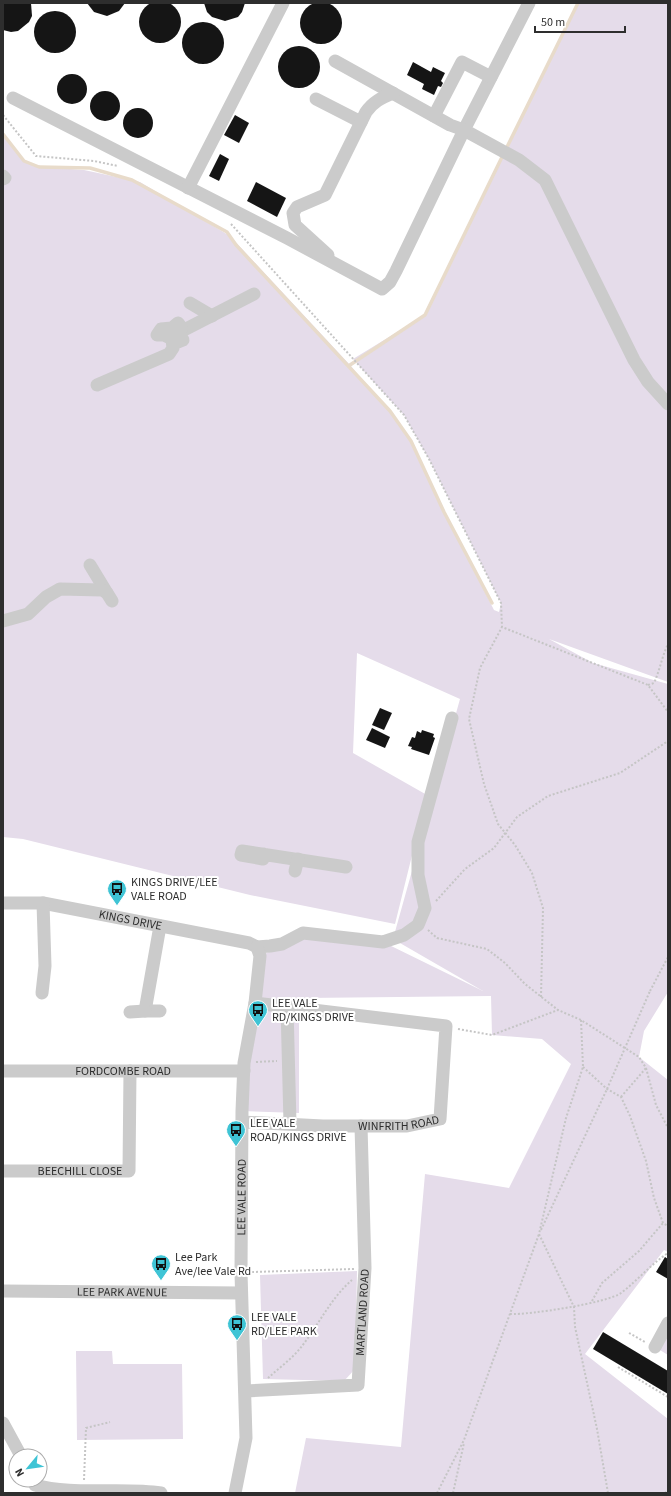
<svg xmlns="http://www.w3.org/2000/svg" width="671" height="1496" viewBox="0 0 671 1496" font-family="'Source Sans 3',sans-serif">
  <rect width="100%" height="100%" fill="#fff"/>
  <g fill="#e5dcea">
    <path d="M578,3H668V682L549,639L593,663L668,684V992L644,1031L639,1057L668,1080V1252L664,1250L585,1354L668,1419V1493H295L306,1438L401,1447L425,1174L509,1188L571,1064L542,1039L492,1035L491,996L305,998L299,1009V1113L242,1111L260,956L304,936L383,942L483,991L393,939L460,699L357,653L353,753L427,795L395,924L250,895L23,839L3,837V134L25,162L44,167L84,170L140,182L230,236L350,365L372,392L390,411L411,441L444,512L494,610L499,612L501,603L429,459L404,415L353,359L425,315Z"/>
    <path d="M357,1271L355,1369L344,1381L263,1379L260,1275Z"/>
    <path d="M668,1325V1355L655,1347Z"/>
    <path d="M76,1351H112L113,1364H182L183,1439L77,1440Z"/>
  </g>
  <g fill="none" stroke-linecap="round" stroke-linejoin="round">
    <g stroke="#e8dbca" stroke-width="3.5">
      <path d="M3,134L24,161L39,167L90,168L132,180L227,232L236,245L390,411L411,441L444,512L492,603"/>
      <path d="M506,149L578,3"/>
      <path d="M350,365L425,315L503,155"/>
    </g>
  </g>
  <g fill="#151515">
    <circle cx="160" cy="22" r="21"/>
    <circle cx="321" cy="23" r="21"/>
    <path d="M3,3H31L32,16L29,22L18,31L11,32L3,30Z"/>
    <path d="M87,3H125L119,11L107,16L94,12Z"/>
    <path d="M204,3H245L242,12L238,17L225,21L212,17L207,12Z"/>
    <circle cx="55" cy="32" r="21"/>
    <circle cx="203" cy="43" r="21"/>
    <circle cx="299" cy="67" r="21"/>
    <path d="M413,62L431,72L433,67L445,73L441,81L443,83L441,87L438,86L434,95L422,89L424,84L407,75Z"/>
    <circle cx="72" cy="89" r="15"/>
    <circle cx="105" cy="106" r="15"/>
    <circle cx="138" cy="123" r="15"/>
    <path d="M235,115L249,123L239,143L224,135Z"/>
    <path d="M220,154L229,159L219,181L209,176Z"/>
    <path d="M256,182L286,198L277,217L247,201Z"/>
    <path d="M380,708L392,713L384,730L372,725Z"/>
    <path d="M372,728L390,737L385,748L366,740Z"/>
    <path d="M422,730L434,734L433,737L435,738L429,755L411,749L412,747L408,746L412,737L415,738L417,731L421,733Z"/>
    <path d="M665,1257L668,1259V1279L656,1272Z"/>
    <path d="M603,1332L668,1371V1394L593,1349Z"/>
  </g>
  <g fill="none" stroke-linecap="round" stroke-linejoin="round">
    <g stroke="#c5c5c5" stroke-width="2" stroke-dasharray="2 2" stroke-linecap="butt">
      <path d="M3,115L36,156L94,161L118,166"/>
      <path d="M231,224L404,415L429,459L501,603L502,627"/>
      <path d="M648,685L654,683C660,670 662,656 668,644"/>
      <path d="M436,901L465,869L494,848L517,817L548,796L620,773L668,741"/>
      <path d="M428,930L437,938L487,949L505,963L525,984L558,1010"/>
      <path d="M650,991L668,957"/>
      <path d="M541,997L543,908L532,873L515,845L498,824L484,784L469,719L480,668L502,627L648,685L668,712"/>
      <path d="M581,1020L583,1067L566,1118L539,1234L574,1307L575,1327L597,1429L608,1493"/>
      <path d="M458,1029L492,1035L558,1010L581,1020L639,1057L646,1068L656,1105L668,1128"/>
      <path d="M256,1062L277,1061"/>
      <path d="M583,1067L607,1089L621,1097L630,1116L646,1161L654,1198L663,1223L668,1226"/>
      <path d="M621,1097L646,1068"/>
      <path d="M541,1230L607,1089"/>
      <path d="M252,1272L354,1269"/>
      <path d="M592,1301L602,1283L639,1251L663,1223"/>
      <path d="M510,1314C529,1315 607,1303 621,1293C638,1280 650,1265 668,1253"/>
      <path d="M629,1333L645,1342"/>
      <path d="M618,1367L668,1397"/>
      <path d="M268,1378C279,1368 293,1358 302,1346C319,1324 331,1298 352,1280"/>
      <path d="M84,1480L86,1428L110,1422"/>
      <path d="M437,1493L464,1440L539,1234"/>
      <path d="M453,1493L464,1443"/>
      <path d="M665,1493L668,1490"/>
    </g>
    <g stroke="#cbcbcb" stroke-width="13">
      <path d="M529,3L464,130L519,160L545,180L634,360L648,382L668,404"/>
      <path d="M13,98L287,238L382,289L390,282L396,271L464,130L450,125L335,61"/>
      <path d="M316,99L361,122"/>
      <path d="M434,116L462,62L491,77"/>
      <path d="M3,176L5,178L3,179"/>
      <path d="M188,188L283,3"/>
      <path d="M328,255L295,225L293,213L297,207L325,195L366,112C373,102 381,98 393,93"/>
      <path d="M190,303L212,316"/>
      <path d="M182,331L254,294"/>
      <path d="M97,385L169,354L173,348L172,339L164,335H157L161,329L172,328L178,323L181,327L180,336L183,340L173,344"/>
      <path d="M90,565L107,593"/>
      <path d="M3,621L28,614L46,597L60,589L102,590L107,593L112,601"/>
      <path d="M264,854L263,859L241,855L242,851L346,867"/>
      <path d="M295,871L298,859"/>
      <path id="s1" d="M3,903H43L249,943L257,947L270,946L282,944L303,933L383,942L404,935L418,925L425,908L418,875V842L452,718"/>
      <path d="M42,993L45,966L43,903"/>
      <path d="M287,1007L290,1123"/>
      <path d="M160,1011H145L160,926"/>
      <path d="M130,1012L145,1011"/>
      <path id="s2" d="M3,1071H244"/>
      <path id="s3" d="M242,1122L323,1126H407L440,1119L446,1026L255,1003"/>
      <path id="s4" d="M3,1171H129L130,1071"/>
      <path id="s5" d="M3,1291L241,1293"/>
      <path d="M655,1347L668,1323"/>
      <path id="s6" d="M245,1391L358,1385L365,1268L361,1126"/>
      <path d="M3,1423L21,1456"/>
      <path d="M33,1480L35,1485C71,1496 123,1487 161,1493"/>
      <path id="s7" d="M235,1493L246,1438L241,1273L242,1111L244,1063L255,1003L260,956L257,947"/>
    </g>
    <path stroke="#c5c5c5" stroke-width="2" stroke-dasharray="2 2" stroke-linecap="butt" d="M607,1089L650,991"/>
  </g>
  <defs>
    <symbol id="bus-pin" viewBox="-11 -11 22 30"><path d="M0 17L-7.5 6A9.5 9.5 0 1 1 7.5 6Z" fill="#3fc4d5" stroke="#fff"/><path d="M-5-6H5V4H4V6H2V4H-2V6H-4V4H-5ZM-3.5-4V0h7V-4ZM-3.5 1.2v1.5H-2V1.2ZM2 1.2v1.5H3.5V1.2Z" fill="#111"/></symbol>
  </defs>
  <g fill-rule="evenodd">
    <use href="#bus-pin" x="106" y="878" width="22" height="30"/>
    <use href="#bus-pin" x="247" y="999" width="22" height="30"/>
    <use href="#bus-pin" x="225" y="1119" width="22" height="30"/>
    <use href="#bus-pin" x="150" y="1253" width="22" height="30"/>
    <use href="#bus-pin" x="226" y="1313" width="22" height="30"/>
  </g>
  <g text-anchor="middle" dominant-baseline="central" stroke-width="4" stroke-linejoin="round" paint-order="stroke">
    <g font-size="12" fill="#2e2e2e" stroke="#fff" text-anchor="start">
      <text x="131" y="882">KINGS DRIVE/LEE<tspan x="131" dy="14">VALE ROAD</tspan></text>
      <text x="272" y="1003">LEE VALE<tspan x="272" dy="14">RD/KINGS DRIVE</tspan></text>
      <text x="250" y="1123">LEE VALE<tspan x="250" dy="14">ROAD/KINGS DRIVE</tspan></text>
      <text x="175" y="1257">Lee Park<tspan x="175" dy="14">Ave/lee Vale Rd</tspan></text>
      <text x="251" y="1317">LEE VALE<tspan x="251" dy="14">RD/LEE PARK</tspan></text>
    </g>
    <g font-size="12" fill="#2e2e2e" stroke="#fff">
      <text stroke="none"><textPath href="#s1" startOffset="129">KINGS DRIVE</textPath></text>
      <text stroke="none"><textPath href="#s2" startOffset="120">FORDCOMBE ROAD</textPath></text>
      <text stroke="none"><textPath href="#s3" startOffset="157">WINFRITH ROAD</textPath></text>
      <text stroke="none"><textPath href="#s4" startOffset="77">BEECHILL CLOSE</textPath></text>
      <text stroke="none"><textPath href="#s7" startOffset="297">LEE VALE ROAD</textPath></text>
      <text stroke="none"><textPath href="#s5" startOffset="119">LEE PARK AVENUE</textPath></text>
      <text stroke="none"><textPath href="#s6" startOffset="186">MARTLAND ROAD</textPath></text>
    </g>
  </g>
  <rect width="671" height="1496" fill="none" stroke="#2e2e2e" stroke-width="8"/>
  <g transform="translate(28 1468) rotate(241)"><circle r="19" fill="#ffffff" stroke="#ababab"/>
  <path d="M0-3L7 15L0 10L-7 15Z" fill="#3fc4d5"/>
  <text y="-6" font-size="11" font-weight="bold" text-anchor="middle" fill="#2e2e2e">N</text>
  </g>
  <path d="M535 26v6h90v-6" fill="none" stroke="#2e2e2e" stroke-width="2"/>
  <text x="541" y="26" font-size="12" fill="#2e2e2e" stroke="#ffffff" stroke-width="3" paint-order="stroke">50 m</text>
</svg>
